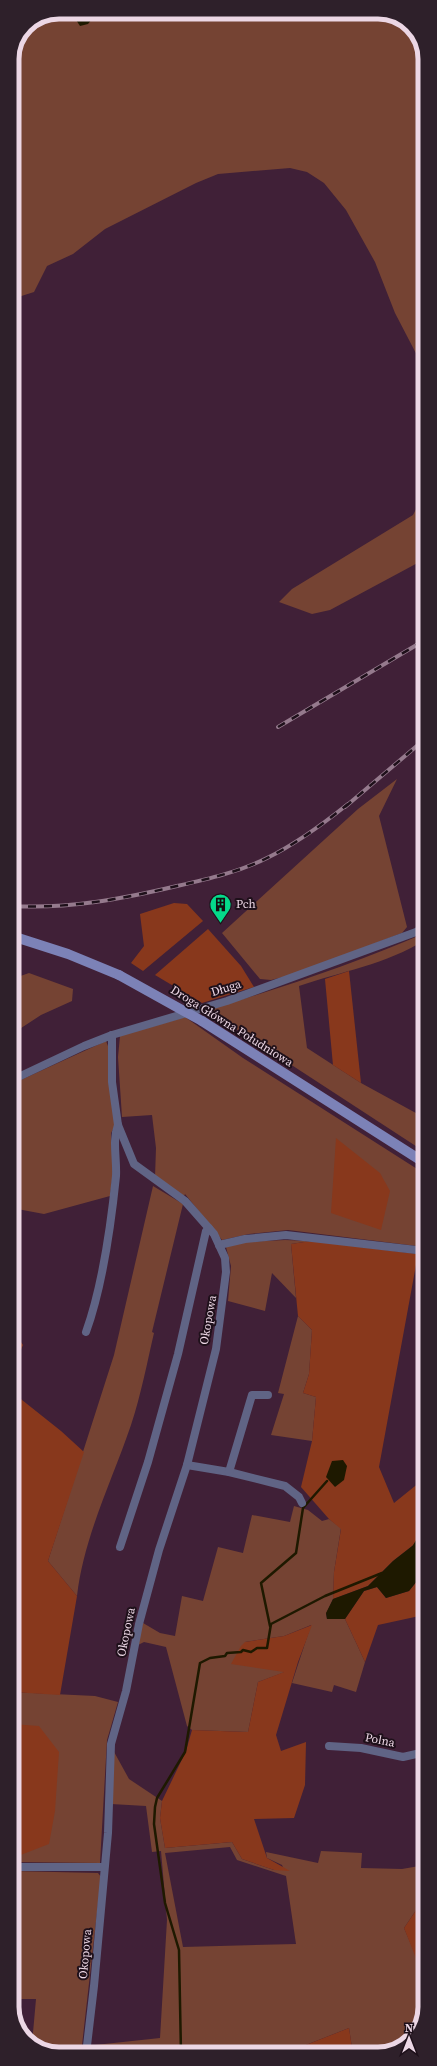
<svg xmlns="http://www.w3.org/2000/svg" width="437" height="2066" viewBox="0 0 437 2066" font-family="'Source Serif 4',serif">
  <rect width="100%" height="100%" fill="#402037"/>
  <g fill="#754333" fill-rule="evenodd">
    <path d="M59,12H384L411,26L425,53V365L421,363L395,313L375,262L346,210L324,183L307,172L290,168L218,174L196,183L105,229L73,254L47,266L34,292L12,299V59L29,24Z"/>
    <path d="M425,492V559L330,610L312,614L279,602L292,589L413,515Z"/>
    <path d="M397,779L379,816L407,927L402,933L295,974L271,980L260,979L222,933L358,809Z"/>
    <path d="M425,933V940C387,964 340,972 299,986L307,1048L361,1083L425,1118V1152L207,1010C281,988 354,964 425,933Z"/>
    <path d="M29,973L73,989L72,1001L41,1015L12,1034V979Z"/>
    <path d="M185,1017L243,1058L425,1174V1247L288,1230L249,1234L222,1240L185,1194L184,1196L155,1177L156,1148L152,1115L122,1117L118,1057L120,1036Z"/>
    <path d="M106,1041L108,1046L116,1124L111,1133L113,1173L110,1196L44,1214L12,1208V1084Z"/>
    <path d="M153,1186L183,1204L152,1332L154,1333C147,1363 141,1395 131,1425C112,1481 84,1536 77,1596L48,1561L114,1355Z"/>
    <path d="M285,1240L311,1241L291,1244L296,1298L272,1273L265,1311L228,1301L231,1266L226,1247L245,1242Z"/>
    <path d="M298,1316L312,1330L309,1374L303,1393L316,1397L312,1441L271,1435L284,1394L278,1393Z"/>
    <path d="M294,1506L308,1510L322,1521L329,1519L341,1528L334,1572L333,1599L326,1614L327,1619H345L365,1662L356,1692L334,1685L332,1692L292,1683L311,1625L284,1636L245,1642L285,1672L258,1682L248,1732L192,1730L187,1726L166,1647L144,1642L136,1646L143,1623L160,1633L175,1636L182,1596L203,1601L218,1547L243,1553L252,1515L290,1522Z"/>
    <path d="M12,1692L95,1696L118,1702L107,1740L100,1863L12,1862Z"/>
    <path d="M113,1750L129,1779L162,1801L160,1818L165,1848L232,1842L242,1859L274,1870H284L282,1865L267,1858L266,1852L318,1863L321,1851L362,1853L361,1868L402,1869L425,1865V1897L404,1928L425,1977V2007L413,2038L384,2054H353L349,2028L283,2054H93L95,2045L160,2038L167,1920L161,1851L152,1852L146,1806L111,1804ZM230,1847L237,1860L286,1876L296,1944L183,1947L165,1853Z"/>
    <path d="M12,1871L98,1873L101,1877L81,2054H53L32,2044L36,1999H12Z"/>
  </g>
  <g fill="#88381c">
    <path d="M174,903L187,904L203,921L143,971L131,963L144,946L140,914Z"/>
    <path d="M208,929L241,966L254,987L202,1003L155,975Z"/>
    <path d="M349,971L361,1083L333,1065L325,979Z"/>
    <path d="M336,1138L380,1173L390,1191L381,1230L331,1213Z"/>
    <path d="M311,1241L418,1254L379,1467L394,1503L425,1478V1536L393,1561L368,1586L333,1599L334,1572L341,1529L329,1519L301,1487L312,1441L316,1397L303,1393L309,1374L312,1330L298,1316L291,1244Z"/>
    <path d="M12,1329L23,1345L12,1369Z"/>
    <path d="M12,1392L61,1431L84,1452L48,1561L77,1596L60,1695L12,1692Z"/>
    <path d="M425,1571V1671H423L424,1615L378,1625L365,1662L345,1619L364,1591L377,1587L386,1598L409,1591Z"/>
    <path d="M312,1625L298,1662L276,1735L281,1751L306,1742L305,1785L294,1818L254,1819L267,1858L290,1871L274,1870L242,1859L232,1842L165,1848L160,1818L162,1801L186,1751L192,1730L248,1732L258,1682L284,1672L231,1664L241,1646L245,1642L284,1636Z"/>
    <path d="M12,1724L39,1726L59,1752L55,1811L49,1844L18,1856L21,1749L12,1746Z"/>
    <path d="M425,1897V1981L404,1928Z"/>
    <path d="M349,2028L353,2054H283Z"/>
  </g>
  <g fill="#1e1900">
    <path d="M71,12H88L92,19L88,24L80,26Z"/>
    <path d="M343,1460L347,1466L344,1480L335,1487L326,1477L332,1461Z"/>
    <path d="M425,1536V1571L409,1591L386,1598L377,1587L364,1591L345,1619H327L326,1613L333,1599L368,1586L393,1561Z"/>
  </g>
  <g fill="none" stroke-linecap="round" stroke-linejoin="round">
    <g stroke="#1e1900" stroke-width="2.5">
      <path d="M414,1546L425,1528"/>
      <path d="M270,1626L261,1583L296,1553L303,1508L327,1481"/>
      <path d="M181,2054L179,1950L165,1903L154,1824L155,1807L157,1798L185,1752L200,1663L210,1658L225,1656L227,1653L241,1652L243,1650L251,1652L257,1648H267L271,1624L325,1596L382,1573"/>
    </g>
    <g stroke="#606485" stroke-width="8">
      <path d="M12,1080L84,1046L112,1035L227,1001L416,932L425,927"/>
      <path d="M219,1245L245,1239L286,1235L425,1251"/>
      <path d="M86,1332C103,1285 111,1225 116,1176C117,1159 112,1141 118,1125"/>
      <path d="M187,1465L229,1472L285,1486L299,1497L302,1503"/>
      <path d="M229,1472L252,1395H268"/>
      <path d="M120,1547L148,1462L178,1354L206,1231L209,1228"/>
      <path d="M329,1746L361,1748L403,1757L425,1752"/>
      <path d="M12,1867H104"/>
      <path d="M86,2054L94,1986L108,1833L111,1744L126,1691L139,1624L159,1550L187,1465L216,1349L226,1272L225,1258L214,1234L185,1201L134,1164L118,1125L112,1082V1035"/>
    </g>
    <g stroke="#7c82b7" stroke-width="10">
      <path d="M12,936L68,954L119,975"/>
      <path d="M202,1021L425,1163"/>
    </g>
    <defs>
      <g id="rail">
        <path d="M278,727L425,640"/>
        <path d="M345,807L425,739"/>
        <path d="M12,906C69,909 122,899 177,886C208,879 239,872 267,858C296,844 323,824 348,804"/>
      </g>
    </defs>
    <use href="#rail" stroke="#957a8d" stroke-width="4"/>
    <use href="#rail" stroke="#1e101a" stroke-width="2.5" stroke-dasharray="8" stroke-linecap="butt"/>
    <path stroke="#7c82b7" stroke-width="10" d="M119,975L202,1021"/>
  </g>
  <defs>
    <symbol id="building-pin" viewBox="-11 -11 22 30"><path d="M0 17L-7.5 6A9.5 9.5 0 1 1 7.5 6Z" fill="#05d98b" stroke="#1e101a"/><path d="M-4-6H4V6H1V3H-1V6H-4ZM-2.5-4.3h1.7v1.8h-1.7ZM.8-4.3h1.7v1.8H.8ZM-2.5-1h1.7V.8h-1.7ZM.8-1h1.7V.8H.8Z" fill="#111"/></symbol>
  </defs>
  <g fill-rule="evenodd">
    <use href="#building-pin" x="208" y="892" width="25" height="34"/>
  </g>
  <g text-anchor="middle" dominant-baseline="central" stroke-width="4" stroke-linejoin="round" paint-order="stroke">
    <g font-size="12" fill="#ecd7e5" stroke="#1e101a" text-anchor="start">
      <text x="236" y="904">Pch</text>
    </g>
    <g font-size="12" fill="#ecd7e5" stroke="#1e101a">
      <text transform="translate(226 988) rotate(-17)">Długa</text>
      <text transform="translate(232 1026) rotate(32)">Droga Główna Południowa</text>
      <text transform="translate(208 1320) rotate(-80)">Okopowa</text>
      <text transform="translate(126 1632) rotate(-78)">Okopowa</text>
      <text transform="translate(380 1740) rotate(11)">Polna</text>
      <text transform="translate(85 1954) rotate(-85)">Okopowa</text>
    </g>
  </g>
  <path d="M0 0H437V2066H0ZM59 19H378A40 40 0 0 1 418 59V2007A40 40 0 0 1 378 2047H59A40 40 0 0 1 19 2007V59A40 40 0 0 1 59 19Z" fill="#2e202a" fill-rule="evenodd"/>
  <path fill="none" stroke="#ecd7e5" stroke-width="5" d="M59 19H378A40 40 0 0 1 418 59V2007A40 40 0 0 1 378 2047H59A40 40 0 0 1 19 2007V59A40 40 0 0 1 59 19Z"/>
  <g transform="translate(409 2038)" stroke="#1e101a" stroke-width="3" paint-order="stroke">
  <path d="M0-3L7 15L0 10L-7 15Z" fill="#ecd7e5"/>
  <text y="-6" font-size="11" font-weight="bold" text-anchor="middle" fill="#ecd7e5">N</text>
  </g>
</svg>
